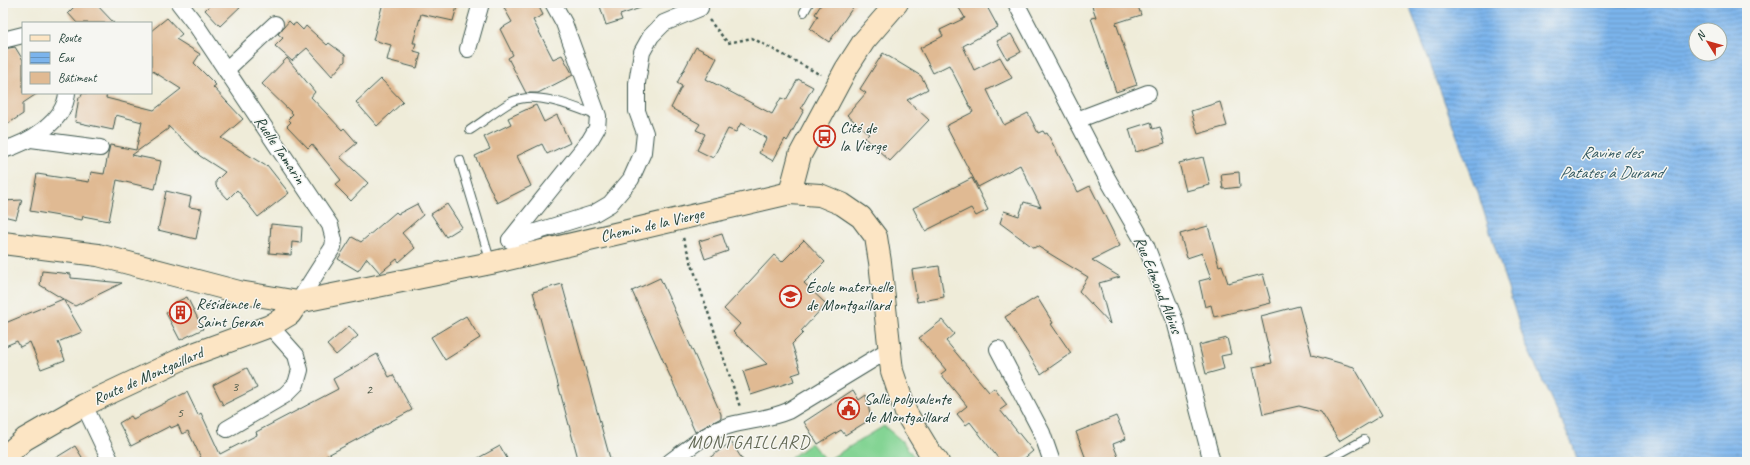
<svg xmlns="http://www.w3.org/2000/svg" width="1750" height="465" viewBox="0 0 1750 465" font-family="Caveat,sans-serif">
  <defs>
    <pattern id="water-rules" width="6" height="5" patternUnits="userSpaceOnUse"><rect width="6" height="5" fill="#7cb4ec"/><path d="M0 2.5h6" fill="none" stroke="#6594c0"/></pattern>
  </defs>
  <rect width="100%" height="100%" fill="#f6f6f2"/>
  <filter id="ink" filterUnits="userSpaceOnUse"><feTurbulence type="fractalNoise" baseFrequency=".025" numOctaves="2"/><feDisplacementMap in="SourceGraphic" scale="8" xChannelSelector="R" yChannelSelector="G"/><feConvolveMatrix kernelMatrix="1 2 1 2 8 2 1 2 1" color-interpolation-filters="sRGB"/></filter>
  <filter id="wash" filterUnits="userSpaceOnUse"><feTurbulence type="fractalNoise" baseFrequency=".012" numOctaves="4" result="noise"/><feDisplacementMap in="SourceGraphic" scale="16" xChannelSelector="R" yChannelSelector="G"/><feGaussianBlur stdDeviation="0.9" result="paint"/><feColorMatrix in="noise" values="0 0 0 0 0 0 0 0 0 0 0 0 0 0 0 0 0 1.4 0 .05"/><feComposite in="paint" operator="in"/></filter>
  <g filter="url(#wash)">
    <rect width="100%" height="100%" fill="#efecd9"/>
    <path fill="#84d494" stroke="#528864" d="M884,426L902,441L918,462H785L811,443L826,461Z"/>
    <path fill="url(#water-rules)" stroke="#4e7890" fill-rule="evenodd" d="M1408,3H1747V462H1578L1573,446L1525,343L1478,193ZM1696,30H1720V54H1696Z"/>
    <g id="blocks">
      <g fill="#e0ba93">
        <path d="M78,3H95L114,23H77L68,13Z"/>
        <path d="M212,3H244L220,26L205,10Z"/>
        <path d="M383,3H458L453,21L421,14L413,43H416L414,51L421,53L417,68L387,60L391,45L373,40Z"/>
        <path d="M514,3H537L543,15L533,20L553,59L562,55L573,75L538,93H526L508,58L513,55L500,29L512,22L504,8Z"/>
        <path d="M599,3H649V5L620,15L622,20L606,25Z"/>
        <path d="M822,3H856L829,42L810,29L818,16L815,14Z"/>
        <path d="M956,3H985L998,27L963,46L974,70L1000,57L1012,78L987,90L1004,125L1028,113L1038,133L1043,131L1045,134L1047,133L1078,192L1090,186L1120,246L1092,260L1120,277L1099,283L1110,324L1079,291L1088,277L1037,246L1034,248L1000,223L1004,211L1019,216L1024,202L1041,207L1020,165L978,187L946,126L973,112L949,65L933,73L920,48L943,36L940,30L965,18Z"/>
        <path d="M1091,3H1137L1141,15L1116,23L1137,85L1116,92L1091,18L1096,17Z"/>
        <path d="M167,18L182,34L176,39L200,54L194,63L216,85L213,87L243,119L221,138L266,166L267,165L289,193L258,217L237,190L228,199L216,186V181L225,172L200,156L168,126V129L132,155L161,161L155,189L117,180L109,221L83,216L82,220L30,211L37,174L89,182L91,172L104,174L110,145L136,150L142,122L116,115L113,130L75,122L79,97H81L82,93H107L106,98L154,110L181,89L151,70V31Z"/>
        <path d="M289,21L293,25L296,23L303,30L306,26L327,45L329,43L345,55V61L332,76L307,48L292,61L275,46L283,38L278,34Z"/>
        <path d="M1011,34L1021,52L1007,59L997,41Z"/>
        <path d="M15,47L23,60V93H38L23,103V114L3,127V49Z"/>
        <path d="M696,47L717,58L706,79L772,114L781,98L786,100L798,79L813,87L801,108L804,110L787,141L785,139L773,161L759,153L767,138L741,123L736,132L728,129L713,158L697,150L705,134L696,130L700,124L671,108L682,86L677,83Z"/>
        <path d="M883,53L921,76L928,89L907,100L929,120L890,161L865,138L869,134L847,115L866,93L860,89Z"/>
        <path d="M287,58L315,92L311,97L342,130L344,128L357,143L340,157L368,183L351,201L335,185L341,180L312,144L308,148L287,126L291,122L288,119L293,114L262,84Z"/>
        <path d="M381,79L403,102L377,126L356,102Z"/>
        <path d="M1220,102L1227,126L1198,134L1191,111Z"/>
        <path d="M536,105L544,122L557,115L570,143L547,154L542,144L517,156L531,186L497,203L475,156L490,149L484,137L511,124L508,118Z"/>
        <path d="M1151,122L1153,129L1160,127L1165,143L1136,152L1129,129Z"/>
        <path d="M1203,157L1210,185L1186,191L1179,163Z"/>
        <path d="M1239,172L1240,187L1223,189L1221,174Z"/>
        <path d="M972,178L988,210L976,216L971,208L925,231L913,208Z"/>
        <path d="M166,191L191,197L189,207L202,209L196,239L158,230Z"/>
        <path d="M22,200L16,219L3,216V201Z"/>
        <path d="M417,204L423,215L402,233L415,248L399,262L397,259L380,273L367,258L358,271L338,259L352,237L361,242L396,212L398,214Z"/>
        <path d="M447,204L462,227L446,237L431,214Z"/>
        <path d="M271,224L302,227L301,243L292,242L291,255L269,253Z"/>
        <path d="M1208,226L1219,266L1222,265L1228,283L1263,274L1271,303L1214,317L1211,305L1205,307L1199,281L1211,278L1202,253L1187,258L1180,234Z"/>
        <path d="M722,234L728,251L705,259L699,241Z"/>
        <path d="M804,240L825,262L804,283L826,304L801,331L803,333L792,344L801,372L792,375L794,381L751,395L743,371L767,364L733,332L740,324L724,309L774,255L782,262Z"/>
        <path d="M939,266L944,297L917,302L912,270Z"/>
        <path d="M42,271L71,274V278L122,283L75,306L63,299L82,332L58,342L65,360L41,369L30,342L20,347L17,341L3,347V324L63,299L40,285Z"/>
        <path d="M660,278L721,414V418L695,432L632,291Z"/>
        <path d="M562,284L611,462H579L533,292Z"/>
        <path d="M187,297L203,329L180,340L166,313L176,308L174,303Z"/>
        <path d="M1037,297L1053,323L1051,324L1071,353L1041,374L1005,317Z"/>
        <path d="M1299,306L1312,355L1354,367L1382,415L1339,441L1321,412L1299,406L1263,414L1253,367L1272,363L1261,316Z"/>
        <path d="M466,316L480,338L445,360L431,337Z"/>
        <path d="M942,320L954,334L946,341L989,392L994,388L1007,405L1000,410L1033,451L1020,462H1001L970,422L966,425L957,414L967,406L941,374L946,370L919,338Z"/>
        <path d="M349,326L358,336L336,355L327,345Z"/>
        <path d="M1227,338L1231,354L1221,356L1224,369L1206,374L1199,345Z"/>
        <path d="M377,354L389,377L393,375L412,410L326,456L330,462H203L188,431L182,434L178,425L171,428L170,426L131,446L119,423L131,416L133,419L187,392L198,415L201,413L220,454L257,435L256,432L338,389L333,379Z"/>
        <path d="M247,368L257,388L223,405L213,385Z"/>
        <path d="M853,390L859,400L866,395L871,419L845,435L841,430L818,444L804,422Z"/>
        <path d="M1116,416L1126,439L1113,444L1120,462H1087L1076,432Z"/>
        <path d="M731,442L744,462H704Z"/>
        <path d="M75,446L85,462H49Z"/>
        <path d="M500,446L509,462H471Z"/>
      </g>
    </g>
  </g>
  <g filter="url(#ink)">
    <use href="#blocks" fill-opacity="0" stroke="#3e574d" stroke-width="1"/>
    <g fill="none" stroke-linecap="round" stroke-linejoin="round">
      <defs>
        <g id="lane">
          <path d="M804,12L809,3"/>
          <path d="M470,130C484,121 497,110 511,102C535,90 575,107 598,116"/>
          <path d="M460,160L491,263"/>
          <path d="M1324,462L1364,440"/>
        </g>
        <g id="street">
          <path d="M179,3L196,25L330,225L334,240L333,247L298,302"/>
          <path d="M1016,3L1107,178L1146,246L1175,321L1212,462"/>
          <path d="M3,40L23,35"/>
          <path d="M468,49L481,3"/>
          <path d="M226,70L275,24"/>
          <path d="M1077,120L1148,93"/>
          <path d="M31,139L100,148"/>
          <path d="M3,150C28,143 65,122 67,93"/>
          <path d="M510,240L593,214L610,204L631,179L643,152L645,133L637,111V83L642,52L651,36L664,23L700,8"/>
          <path d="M510,240L590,140L597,128L598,116L564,23L553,3"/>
          <path d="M998,349L1042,433L1052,462"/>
          <path d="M84,405L111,462"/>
          <path d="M227,429L285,395L296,384L300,370L296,355L270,326"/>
          <path d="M670,462C688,449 708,431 731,425C750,420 769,419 788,411L890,349"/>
        </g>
        <g id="secondary">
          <path d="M790,193L800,155L846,69L864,41L897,3"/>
          <path d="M3,243L98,255L239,292L298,302L491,263L790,193L820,195L842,204L861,217L876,237L880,262L892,371L906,413L929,451L938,462"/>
          <path d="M5,462L11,451L25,439L84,405L188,356L270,326L290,314L298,302"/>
        </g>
      </defs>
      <use href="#lane" stroke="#3e574d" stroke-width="10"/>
      <use href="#street" stroke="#3e574d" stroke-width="18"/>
      <use href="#secondary" stroke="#3e574d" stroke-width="24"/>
      <g stroke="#3e574d" stroke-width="2.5" stroke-dasharray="3 3" stroke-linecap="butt">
        <path d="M709,20L728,43L752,38L821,75"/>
        <path d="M683,238L740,407"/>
      </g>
      <use href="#lane" stroke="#fff" stroke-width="8"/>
      <use href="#street" stroke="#fff" stroke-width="16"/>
      <use href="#secondary" stroke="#fce5c4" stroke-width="22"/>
    </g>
  </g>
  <defs>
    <symbol id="bus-ring" viewBox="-11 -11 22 22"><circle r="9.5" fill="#f6f6f2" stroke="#c8321e" stroke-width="1.5"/><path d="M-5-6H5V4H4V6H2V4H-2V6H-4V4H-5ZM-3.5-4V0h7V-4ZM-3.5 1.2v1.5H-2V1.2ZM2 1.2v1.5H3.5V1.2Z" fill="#c8321e"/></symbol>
    <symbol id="school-ring" viewBox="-11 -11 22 22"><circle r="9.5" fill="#f6f6f2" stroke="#c8321e" stroke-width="1.5"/><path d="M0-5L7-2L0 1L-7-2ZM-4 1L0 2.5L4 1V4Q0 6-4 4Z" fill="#c8321e"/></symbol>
    <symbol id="building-ring" viewBox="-11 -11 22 22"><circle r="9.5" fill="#f6f6f2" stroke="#c8321e" stroke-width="1.5"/><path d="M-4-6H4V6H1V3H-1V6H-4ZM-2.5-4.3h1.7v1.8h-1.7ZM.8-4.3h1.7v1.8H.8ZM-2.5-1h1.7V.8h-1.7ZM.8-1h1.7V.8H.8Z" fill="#c8321e"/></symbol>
    <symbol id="civic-ring" viewBox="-11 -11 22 22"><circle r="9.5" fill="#f6f6f2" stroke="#c8321e" stroke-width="1.5"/><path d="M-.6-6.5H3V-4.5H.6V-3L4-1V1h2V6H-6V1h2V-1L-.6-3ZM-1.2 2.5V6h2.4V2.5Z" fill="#c8321e"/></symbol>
  </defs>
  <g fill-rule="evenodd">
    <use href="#bus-ring" x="812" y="124" width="25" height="25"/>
    <use href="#school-ring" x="778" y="284" width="25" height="25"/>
    <use href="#building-ring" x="168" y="300" width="25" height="25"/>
    <use href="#civic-ring" x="836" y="396" width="25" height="25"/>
  </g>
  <g text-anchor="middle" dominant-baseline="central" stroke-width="3" stroke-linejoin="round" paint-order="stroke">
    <g font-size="14" fill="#4f5c4c">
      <text x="235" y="386">3</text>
      <text x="369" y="389">2</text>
      <text x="180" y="412">5</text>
    </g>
    <g font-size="16" fill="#1f3d34" stroke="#f6f6f2" text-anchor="start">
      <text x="840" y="128">Cité de<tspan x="840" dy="18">la Vierge</tspan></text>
      <text x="806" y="287">École maternelle<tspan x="806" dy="18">de Montgaillard</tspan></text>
      <text x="196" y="304">Résidence le<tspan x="196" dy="18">Saint Geran</tspan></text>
      <text x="864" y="399">Salle polyvalente<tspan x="864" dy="18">de Montgaillard</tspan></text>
    </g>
    <g font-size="16" fill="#1f3d34" stroke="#f6f6f2">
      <text transform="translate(280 150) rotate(56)">Ruelle Tamarin</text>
      <text transform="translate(652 225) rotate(-13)">Chemin de la Vierge</text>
      <text transform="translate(1158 285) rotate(68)">Rue Edmond Albius</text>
      <text transform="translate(148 376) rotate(-24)">Route de Montgaillard</text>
    </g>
    <g font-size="17" font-style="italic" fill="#365b62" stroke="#f6f6f2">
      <text x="1611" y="152">Ravine des<tspan x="1611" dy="20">Patates à Durand</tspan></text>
    </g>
    <g font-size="18" letter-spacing="1" fill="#636955" stroke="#f6f6f2">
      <text x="749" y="442">MONTGAILLARD</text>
    </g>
  </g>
  <rect width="1750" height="465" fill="none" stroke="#f6f6f2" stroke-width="16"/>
  <rect x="22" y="22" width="130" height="72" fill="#f6f6f2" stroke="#a0aca6"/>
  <rect x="30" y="35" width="20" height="6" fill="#fce5c4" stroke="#a0aca6"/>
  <text x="58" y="42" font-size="12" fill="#1f3d34">Route</text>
  <rect x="30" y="52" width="20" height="12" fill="url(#water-rules)" stroke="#a0aca6"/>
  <text x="58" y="62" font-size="12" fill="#1f3d34">Eau</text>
  <rect x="30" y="72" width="20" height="12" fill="#e0ba93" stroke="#a0aca6"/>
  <text x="58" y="82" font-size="12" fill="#1f3d34">Bâtiment</text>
  <g transform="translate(1708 42) rotate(307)"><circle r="19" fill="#f6f6f2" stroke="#a0aca6"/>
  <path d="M0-3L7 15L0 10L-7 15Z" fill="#c8321e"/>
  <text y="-6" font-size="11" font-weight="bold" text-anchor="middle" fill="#1f3d34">N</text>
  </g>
</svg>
